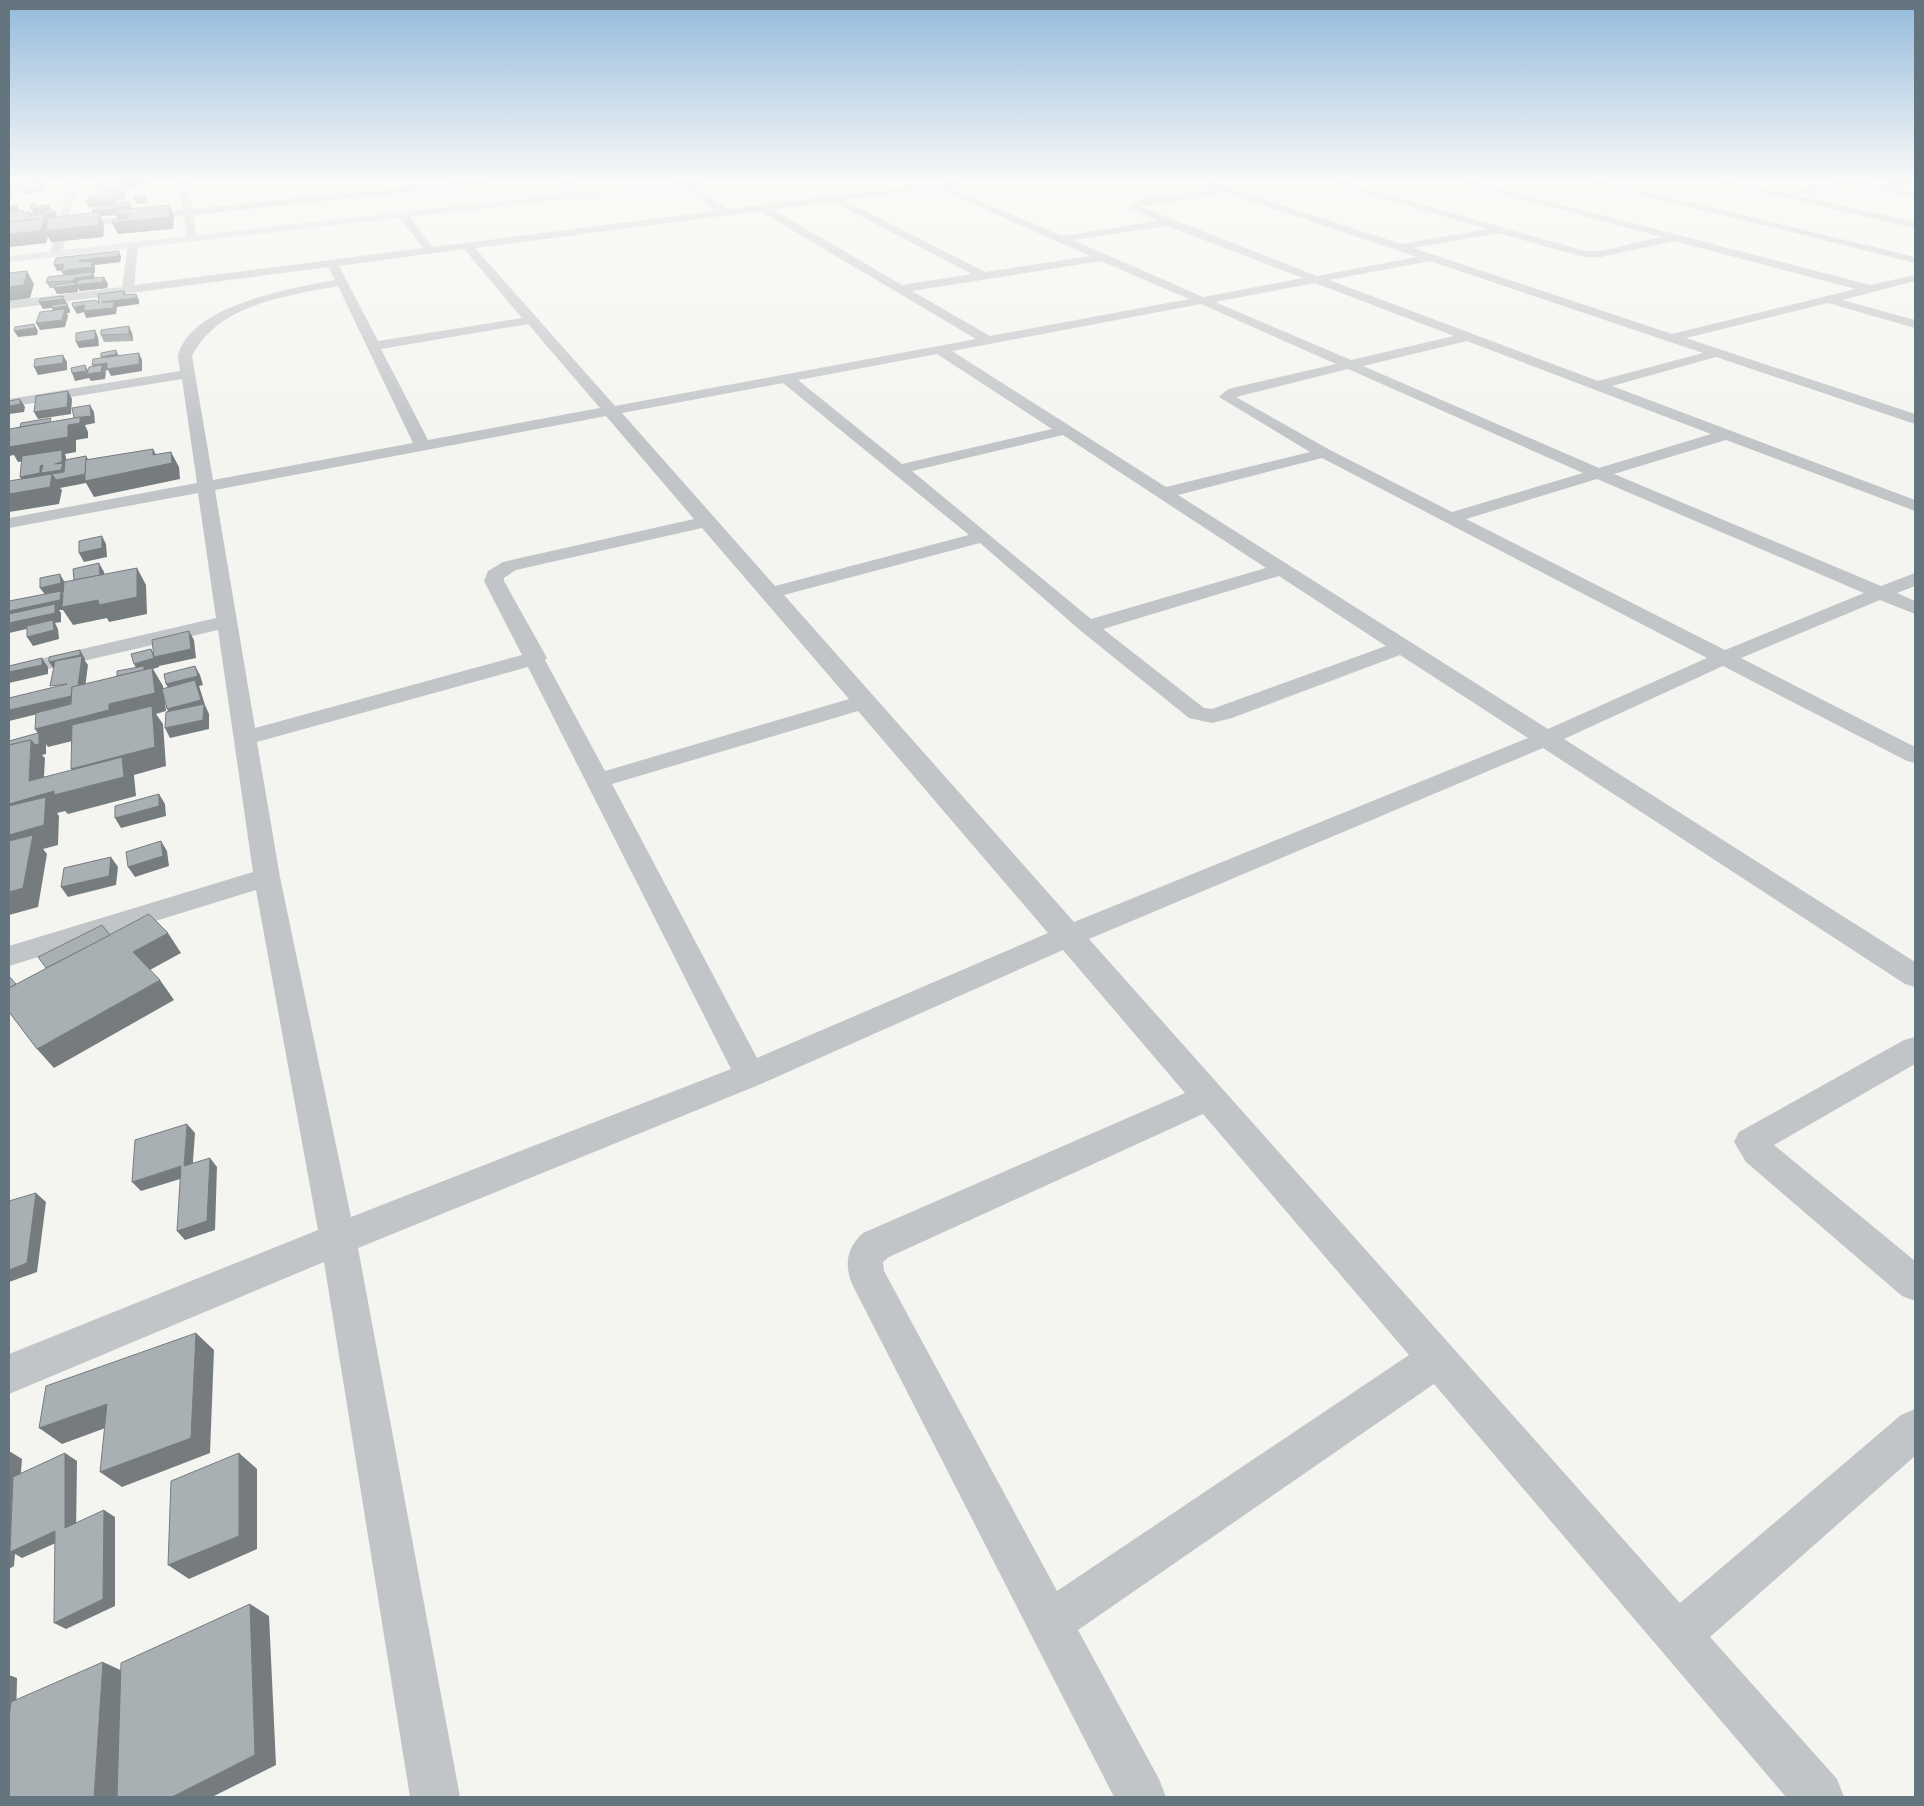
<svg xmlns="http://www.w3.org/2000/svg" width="1924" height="1806" viewBox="0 0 1924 1806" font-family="'Asap Condensed',sans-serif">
  <rect width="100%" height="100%" fill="#f4f4f0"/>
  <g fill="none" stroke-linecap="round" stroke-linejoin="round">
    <g fill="#c2c5c8" fill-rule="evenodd">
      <path d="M69,181H78L68,223L183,210L179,181H188L192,209L464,181H491L486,184L193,215L197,238L192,241L187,238L184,216L67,229L62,254L56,257L50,254L56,230L9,235V229L58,224Z"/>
      <path d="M561,181H571L587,194L579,196Z"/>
      <path d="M680,181H685L727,209L956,181L959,183L957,185L948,187L1062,236L1157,221L1128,207L1142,199L1214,189L1204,184L1209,181L1401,244L1487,229L1326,181H1340L1585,251H1601L1661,237L1456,181H1470L1870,285L1915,275V281L1842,300L1915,320V328L1828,303L1686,338L1915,414V424L1716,357L1612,386L1915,500V511L1726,440L1614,474L1881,586L1915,573V586L1897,593L1915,601V614L1880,600L1741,658L1915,747V763L1907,761L1723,666L1564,739L1915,962V987L1905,984L1543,748L1089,939L1680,1603L1901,1415L1915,1409V1456L1710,1637L1837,1779L1844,1797H1786L1434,1384L1078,1630L1159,1779L1166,1797H1114L853,1286C844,1266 846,1248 863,1233L1185,1093L1063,950L761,1084L358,1248L460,1797H410L324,1262L9,1394V1354L318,1230L256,890L9,966V946L253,872L218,630L9,678V666L216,618L198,493L9,528V518L197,483L182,379L9,407V399L180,371C180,366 178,360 178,356C189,305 293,288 335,280L328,267L9,309V301L122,287L128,245L133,242L138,245L134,285L423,248L398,215L403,212L407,213L433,247L716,211L679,185L677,183ZM936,188L1090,256L985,272L844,200ZM1226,193L1417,257L1317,276L1141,207ZM833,202L972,274L902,285L772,209ZM760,211L976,339L615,406L475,248ZM1167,226L1303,278L1203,297L1073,240ZM1498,233L1584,257H1601L1674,241L1856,289L1672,334L1413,248ZM464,249L522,318L378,341L339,266ZM1101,261L1189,299L990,336L912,291ZM1430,261L1703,353L1598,381L1329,280ZM1315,283L1454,336L1351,360L1215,302ZM338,286L413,443L213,480L192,356C218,304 286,296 338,286ZM1201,304L1336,364L1228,389L1219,397L1310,452L1166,487L952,351ZM528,324L600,408L428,440L381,349ZM1467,341L1711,434L1599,468L1363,366ZM937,354L1052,429L902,464L798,380ZM1348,369L1583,473L1452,512L1330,450L1236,397ZM783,383L969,535L775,586L622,413ZM606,416L694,519L503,562L488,571L484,581L522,655L255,728L215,490ZM1063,435L1266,568L1091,619L912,471ZM1322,458L1707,658L1548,729L1178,495ZM1597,479L1864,593L1725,650L1466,519ZM702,528L849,699L605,771L545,660L547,658L504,581V578L516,570ZM980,543L1081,631L1189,718L1212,723L1232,718L1400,655L1528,738L1074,922L784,595ZM1279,576L1386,646L1212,709L1204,708L1103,629ZM528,667L731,1069L351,1217L280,877L257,742ZM858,711L1048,933L757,1058L612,784ZM1203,1114L1409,1355L1057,1591L884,1271L883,1262L889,1257Z"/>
      <path d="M1586,181H1601L1915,257V263Z"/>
      <path d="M1714,181H1730L1789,194L1793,190L1844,181H1861L1915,192V198L1852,185L1796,195L1915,222V228Z"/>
      <path d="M1915,1037V1064L1774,1145L1915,1261V1301L1902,1296L1746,1162L1734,1142L1739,1132L1904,1040Z"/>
    </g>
    <path fill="#d1d6da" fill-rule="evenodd" d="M681,181H707L702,184L9,262V256Z"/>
  </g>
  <g fill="#90979b">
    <path d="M96,181H116L117,189L120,188L118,184H146L137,185V187L124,189L126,193L124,199L116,200L115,205L117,210L116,215L100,216L104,224L103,237L51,242L48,236L46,243L9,247V212L10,211L9,209L20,211L23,210L25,213L30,212L32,215H34L31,209L37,206L50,210H54L57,215L56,217L93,213L92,211L93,206L89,207L86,201L97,196L99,192L97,188L98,186Z"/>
    <path d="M1890,181H1915V184L1900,186L1889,184Z"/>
    <path d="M121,257L120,262L94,265L95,267V273H93L95,278L108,284L107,288L80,291L77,286L78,289V292L57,294L54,288H50L46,282L64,275L62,272L63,270L57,271Z"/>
    <path d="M132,333L133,341L104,342L101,335Z"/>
  </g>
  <g fill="#767b7e" fill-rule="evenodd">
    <path d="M9,181H16L36,183L37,181L40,186L43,182L46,188L45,190L25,194L22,189L12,190L13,191L11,198L9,199Z"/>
    <path d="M114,181H116L117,194L120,189L118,184L135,181H147L146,184L137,185V187L124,189L126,193L124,199L116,200L115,205L117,210L116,215L100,216L104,224L103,237L51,242L48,236L46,243L9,247V234L29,218L30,212L33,218L34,215L31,209L36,206L35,203L38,209L48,205L51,210H54L57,215L56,218L95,217L92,211L102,206L89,207L86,201L117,194L115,188Z"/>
    <path d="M1903,181H1915V184L1900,186Z"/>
    <path d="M145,194L148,203L137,204L134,199Z"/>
    <path d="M129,201L132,207L131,212L119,213L116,208Z"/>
    <path d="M170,205L174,216L173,229L118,234L112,223L119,222L116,215Z"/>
    <path d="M18,207L21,213L12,214L9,208Z"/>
    <path d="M119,251L121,257L120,262L94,265L95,267V273H93L95,278L94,283L104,277L108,284L107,288L80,291L77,286L78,289V292L57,294L54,288L75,285L73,281L66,279L62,272L66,270L57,271L54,265L79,262L80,260Z"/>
    <path d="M27,271L34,284L30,298L9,301V287Z"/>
    <path d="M124,291L127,298L136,294L139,300V304L117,307V308L116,314L86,318L84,312L77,314L73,307L102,302L124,295Z"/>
    <path d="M63,296L70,310V313H67L68,316L65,327L40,330L36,323L55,315L52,308L67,306L43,309L39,302Z"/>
    <path d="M34,324L38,331L37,335L18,337L14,331Z"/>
    <path d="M129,326L132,333L133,341L129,334Z"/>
    <path d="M95,330L98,337L99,346L79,348L76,342Z"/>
    <path d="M116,350L120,358L139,353L142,360V371L111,376L108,370L105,371L106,372L105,379L91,381L89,378L75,381L72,373L85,365L89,372H96L92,365L104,363L101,357Z"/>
    <path d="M63,355L67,362V370L38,375L34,367Z"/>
    <path d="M68,391L72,399L71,414L38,419L34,412Z"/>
    <path d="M20,399L25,407L24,412L9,414V406Z"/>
    <path d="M90,405L94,412L95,423L85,425L88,432V438L76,440V452L65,454L66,457V470L86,456L91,464L153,455V449L161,464L171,452L179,467L180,479L94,497L86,483L60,488L62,490L59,504L9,512V494L25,485L20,477L40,466L55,464L62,455L18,462L14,455L9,456V439L68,425Z"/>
    <path d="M102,536L106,544L107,557L84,562L79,553Z"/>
    <path d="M99,563L104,572L106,590L79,596Z"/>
    <path d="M137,568L146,585L147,614L109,622L107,618L73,625L63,610H59L61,613V622L55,623L58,629L59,639L33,646L27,637L53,623L9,633V611L46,596L40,588L60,574L65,583L66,592L62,593L66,599Z"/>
    <path d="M189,631L194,640L196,658L159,666V665V667L153,669L163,686L166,711L156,714L163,724L166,766L134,775V776L136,796L68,814L65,811L57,813L59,816L58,845L43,849L47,854L38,907L9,915V804L29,781L31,740L39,735L35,729L109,704L139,673L134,664L151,649L155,657ZM121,729L71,769L84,788L54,791L43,794L45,758L42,755L46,754V744L48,747Z"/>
    <path d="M80,650L85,659V661L88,665L83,703L9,721V710L77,694L55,671L49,662Z"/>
    <path d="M42,658L48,667V674L9,683V672Z"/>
    <path d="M195,666L200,675L203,685L199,686L200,689L205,705L209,714V729L170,738L165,728L172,718L167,709L171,693L166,684Z"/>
    <path d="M159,794L165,804L166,816L121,828L115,818Z"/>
    <path d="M161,841L167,851L169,866L135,877L128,867Z"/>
    <path d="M111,857L118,867L116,885L68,897L61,887Z"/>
    <path d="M168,933L181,953L148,971L133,952Z"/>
    <path d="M160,980L174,1000L54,1068L37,1049Z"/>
    <path d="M187,1124L195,1133L192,1175L184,1166Z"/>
    <path d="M210,1158L217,1167L215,1230L185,1240L177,1231Z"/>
    <path d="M181,1166L190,1176L141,1191L132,1182Z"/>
    <path d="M36,1193L46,1202L37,1272L9,1282V1270Z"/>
    <path d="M196,1333L214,1350L210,1453L122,1487L100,1472Z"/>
    <path d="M107,1404L127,1420L62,1444L39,1428Z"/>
    <path d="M9,1451L22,1459L15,1549L55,1531L67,1538L22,1558L15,1554L14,1566L9,1569Z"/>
    <path d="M65,1453L77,1461L76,1535L65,1528Z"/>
    <path d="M239,1453L257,1469V1549L189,1579L168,1565Z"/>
    <path d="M104,1510L115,1517V1606L66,1629L54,1623Z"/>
    <path d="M250,1604L269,1616L276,1765L212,1797H172Z"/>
    <path d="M103,1662L127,1673L121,1797H94Z"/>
    <path d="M9,1675L17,1678L16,1724L9,1728Z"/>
  </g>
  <g fill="#a8b0b4" stroke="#767b7e">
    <path d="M9,181H37L36,183L43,182V185L22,189L24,184L9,185Z"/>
    <path d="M96,181H114L115,188H97L99,183H96Z"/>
    <path d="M119,181H135L134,182L118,184Z"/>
    <path d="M124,188L121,193L113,194L112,201L101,202V200L86,201L88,197L97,196L98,193Z"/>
    <path d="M145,194L146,198L134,199V196Z"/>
    <path d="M129,201V207L116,208L117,203Z"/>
    <path d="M35,203L36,206L48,205V208L31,209L32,204Z"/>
    <path d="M114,204L113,209L92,211L94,206Z"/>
    <path d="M16,205L18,207L9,208V206Z"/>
    <path d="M170,205L168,217L112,223L113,220L128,218L129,213L116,215L117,210Z"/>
    <path d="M23,210V213L30,212L29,218L32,215L45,214L44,218L9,222V212Z"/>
    <path d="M54,210L53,213H44L45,211Z"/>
    <path d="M99,212L98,225L46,231L48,218Z"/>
    <path d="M45,218L40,231L9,234V222Z"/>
    <path d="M119,251L118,256L80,260L79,262L92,261V267L67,270L62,272L64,264L54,265L56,258Z"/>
    <path d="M27,271L24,285L9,287V273Z"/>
    <path d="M92,272L91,276L75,278L73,281L46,282L48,277Z"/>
    <path d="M104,277L103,282L76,285L78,280Z"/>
    <path d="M75,282V285L54,288L55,285Z"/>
    <path d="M124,291V295L136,294V298L102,302H114L113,308L83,311L85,305L73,307L72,303L96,300L99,304L98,294Z"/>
    <path d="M63,296V299L39,302L40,299Z"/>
    <path d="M67,303V306L52,308V305Z"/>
    <path d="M65,309L62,320L36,323L40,312Z"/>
    <path d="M34,324V328L14,331L15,327Z"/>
    <path d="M129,326V334L101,335V330Z"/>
    <path d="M95,330V339L76,342V333Z"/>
    <path d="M116,350V354L101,357V353Z"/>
    <path d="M139,353V364L107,369V363L92,365L93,359Z"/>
    <path d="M63,355V363L34,367L35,359Z"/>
    <path d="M85,365L86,371L72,373L71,368Z"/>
    <path d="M102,365L101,372L87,374L89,367Z"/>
    <path d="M68,391L67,407L34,412L36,396Z"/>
    <path d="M20,399V404L9,406V401Z"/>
    <path d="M90,405L91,416L74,418L72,408Z"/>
    <path d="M80,417V423L68,425V437L9,447L10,438L9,439V429Z"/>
    <path d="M51,418L50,422L20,427L21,423Z"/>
    <path d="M153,449V455L171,452L172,463L85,481V460Z"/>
    <path d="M62,450V462L55,464L63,463L61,470L41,473L43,465L40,466V473L20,477L22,456Z"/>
    <path d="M86,456L85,474L56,480L52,474L46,475L64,472L65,460Z"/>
    <path d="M52,474L50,487L9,494V481Z"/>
    <path d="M102,536V548L79,553V541Z"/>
    <path d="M99,563L100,575L74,580L73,569Z"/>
    <path d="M137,568V597L99,605L98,600L62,607L64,582Z"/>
    <path d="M60,574L61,583L40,588V578Z"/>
    <path d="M61,591L60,600L9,611V601Z"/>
    <path d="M55,604V613L9,623V614Z"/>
    <path d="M53,620L54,630L27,637V626Z"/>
    <path d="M189,631L191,649L154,657L152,640Z"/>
    <path d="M151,649L154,658L134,664L131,654Z"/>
    <path d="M80,650V655L49,662V657Z"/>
    <path d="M82,656L78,686L72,687L71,696L9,710V698L67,684L50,686L55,661Z"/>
    <path d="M42,658V665L9,672V666Z"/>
    <path d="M144,666V670L117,676V671Z"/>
    <path d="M195,666L198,676L166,684L164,674Z"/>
    <path d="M152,668L155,693L109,704V710L35,729L36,713L71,704L72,687Z"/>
    <path d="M195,680L201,700L167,709L162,689Z"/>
    <path d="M204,704L203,720L165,728L166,712Z"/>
    <path d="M152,706L155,747L71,769L72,725Z"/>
    <path d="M38,733L39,735V744L35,745L31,740L9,745V741Z"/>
    <path d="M31,740L29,781L122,757L124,777L54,795V791L9,804V745Z"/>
    <path d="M159,794V806L115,818V806Z"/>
    <path d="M46,797L44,825L9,835V806Z"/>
    <path d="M33,835L23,888L9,892V841Z"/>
    <path d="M161,841L163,856L128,867L126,852Z"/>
    <path d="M111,857L109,876L61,887L64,868Z"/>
    <path d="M149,914L168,933L133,952L160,980L37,1049L9,1012V988Z"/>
    <path d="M102,925L110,935L46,968L38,957Z"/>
    <path d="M9,976L16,984L9,988Z"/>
    <path d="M187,1124L184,1166L210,1158L207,1221L177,1231L181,1166L132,1182L135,1140Z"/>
    <path d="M36,1193L27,1263L9,1270V1201Z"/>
    <path d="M196,1333L191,1438L100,1472L107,1404L39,1428L46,1386Z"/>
    <path d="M65,1453V1528L104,1510L103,1599L54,1623L55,1531L10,1552L13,1477Z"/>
    <path d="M239,1453V1536L168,1565L171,1481Z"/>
    <path d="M250,1604L255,1755L172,1797H117L121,1663Z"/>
    <path d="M103,1662L94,1797H9V1719L11,1702Z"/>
  </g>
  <linearGradient id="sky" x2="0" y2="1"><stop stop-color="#94badb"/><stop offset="0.42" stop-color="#fafaf8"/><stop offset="1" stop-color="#fafaf8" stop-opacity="0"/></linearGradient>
  <rect width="1924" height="433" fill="url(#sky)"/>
  <rect width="1924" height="1806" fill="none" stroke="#647580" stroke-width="20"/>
</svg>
